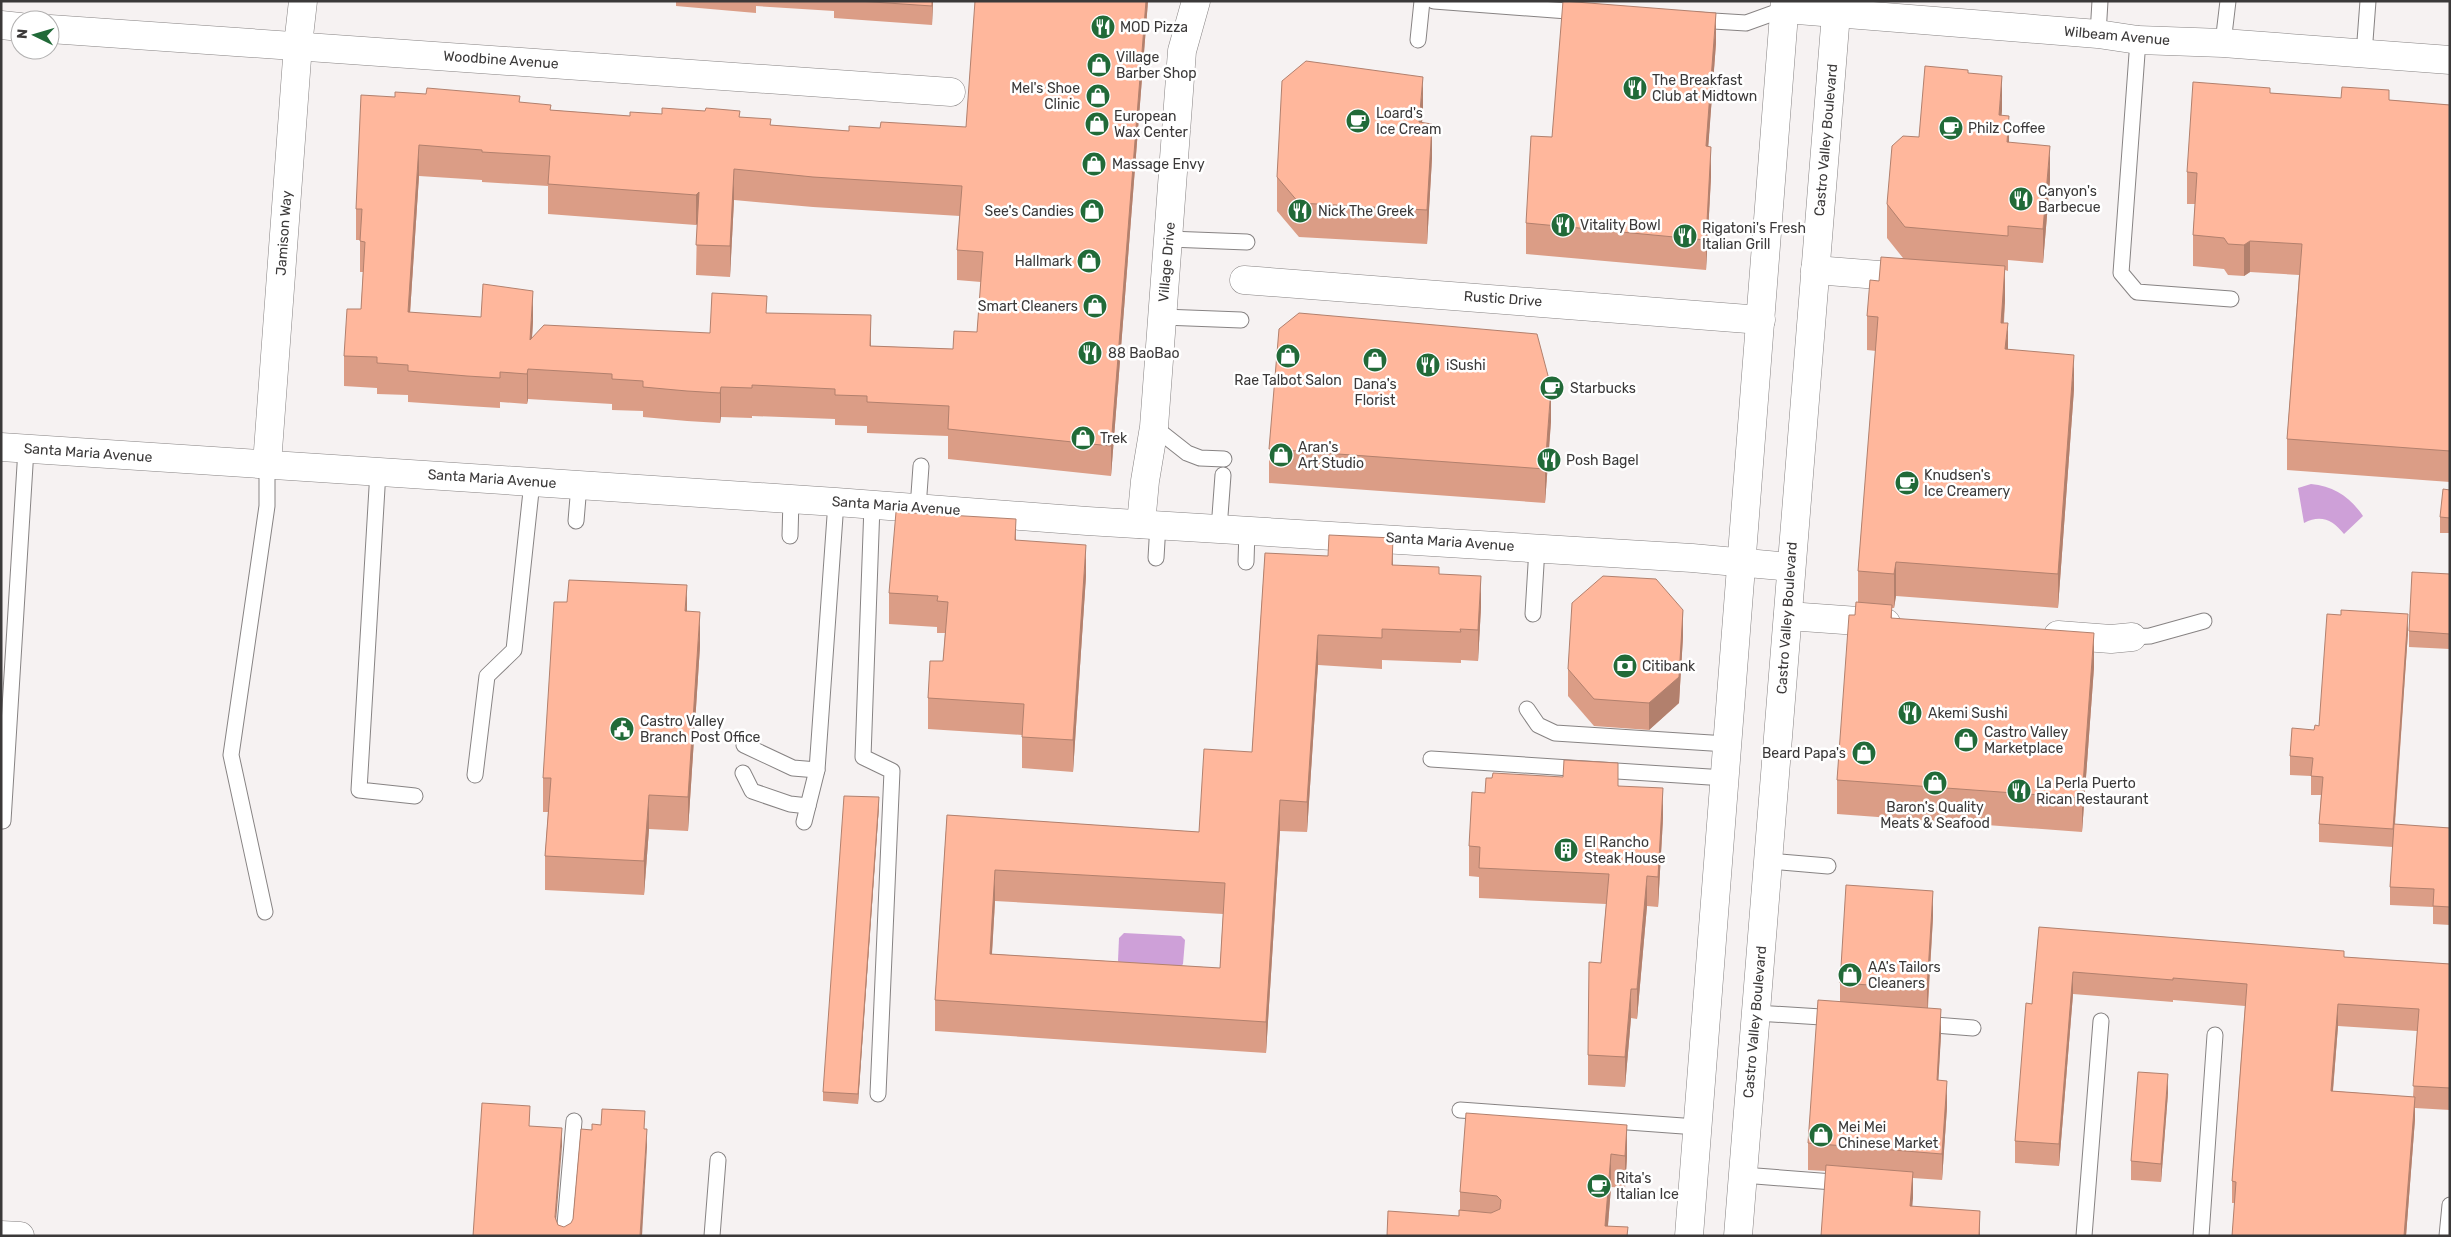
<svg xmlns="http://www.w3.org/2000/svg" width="2451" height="1237" viewBox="0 0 2451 1237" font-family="Rubik,sans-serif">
  <rect width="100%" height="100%" fill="#f6f2f2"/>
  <g fill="#cea0d8">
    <path d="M2311,484C2334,486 2350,497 2363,516L2344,534C2333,520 2321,514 2304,523L2298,488Z"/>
    <path d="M1124,933L1181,936L1185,940L1183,964L1179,969L1121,966L1118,961L1119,938Z"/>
  </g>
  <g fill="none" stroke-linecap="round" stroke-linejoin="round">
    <defs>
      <g id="lane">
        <path d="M1434,1L1581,12"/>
        <path d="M1697,20L1746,23L1785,9"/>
        <path d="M2098,34L2100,1"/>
        <path d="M1418,40L1422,1"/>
        <path d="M2138,40L2121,273L2137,292L2231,299"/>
        <path d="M2223,43L2228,1"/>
        <path d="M2364,54L2368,1"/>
        <path d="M1169,239L1247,242"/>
        <path d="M1163,317L1241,320"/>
        <path d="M1154,427L1187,453L1200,458L1224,459"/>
        <path d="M378,471L359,790L415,796"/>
        <path d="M872,505L863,757L892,771L878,1094"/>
        <path d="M918,508L921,466"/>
        <path d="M576,521L579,485"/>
        <path d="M1219,529L1223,475"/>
        <path d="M790,536L791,499"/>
        <path d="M1156,558L1158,524"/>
        <path d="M1246,562L1247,530"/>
        <path d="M1533,614L1537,548"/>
        <path d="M2132,637L2150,636L2204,621"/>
        <path d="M1527,709L1538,725L1555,733L1727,744"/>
        <path d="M744,745L793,768L817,770"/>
        <path d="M1431,759L1725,778"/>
        <path d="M743,773L752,791L790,804L808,806"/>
        <path d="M475,775L487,676L514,650L532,482"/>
        <path d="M3,821L26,449"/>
        <path d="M804,822L817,770L836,502"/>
        <path d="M1768,861L1828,866"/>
        <path d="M265,912L231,755L267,506V464"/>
        <path d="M1756,1013L1837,1018"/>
        <path d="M1922,1024L1973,1028"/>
        <path d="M1460,1110L1697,1127"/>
        <path d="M1743,1175L1846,1183"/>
        <path d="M564,1236L574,1121"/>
        <path d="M712,1236L718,1160"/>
        <path d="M2084,1236L2101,1021"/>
        <path d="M2201,1236L2215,1035"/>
        <path d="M2447,1236L2450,1205"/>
      </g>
      <g id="street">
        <path d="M1785,9L2098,34L2138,40L2223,43L2450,60"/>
        <path d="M1,25L20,27"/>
        <path d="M50,29L951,92"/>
        <path d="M1815,270L1917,278"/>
        <path d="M1244,280L1761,320"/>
        <path d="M1,447L836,502L1087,521L1692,558L1791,567"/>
        <path d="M267,464L298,45L303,1"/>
        <path d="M1141,524L1145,481L1154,427L1182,51L1196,1"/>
        <path d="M1788,616L1886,623"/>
        <path d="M2058,635L2111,639L2132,637"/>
        <path d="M1,1235L20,1236"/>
      </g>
      <g id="primary">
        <path d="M1689,1236L1785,1"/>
        <path d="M1738,1236L1837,1"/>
      </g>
    </defs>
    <use href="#lane" stroke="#878383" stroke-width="17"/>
    <use href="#street" stroke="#878383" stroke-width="29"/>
    <use href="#primary" stroke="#878383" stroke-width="29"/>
    <use href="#lane" stroke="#fff" stroke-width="15"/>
    <use href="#street" stroke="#fff" stroke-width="28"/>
    <use href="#primary" stroke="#fff" stroke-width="28"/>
  </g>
  <g fill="#db9d86" fill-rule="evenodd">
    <path d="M676,1H933L932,25L834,18V11L756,6V13L676,6Z"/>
    <path d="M1148,1L1111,476L948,459V436L867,433V426L835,425V419L752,416V418L721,417L720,423L687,421L643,417V411L612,410V404L528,399L527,404L500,402V408L467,406L408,402V395L377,394V388L344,386V356L361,309L363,272H360V240H356V209L395,97L520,102L551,110L630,116L662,114L740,117L771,125L849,131L880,128L966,127ZM419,176L482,180V182L548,186V214L696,225L697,224L696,275L730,277L734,200L813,207L960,216L957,250V280L981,282L977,332L953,349L871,346L767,313L710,333L532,338L533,321L410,313Z"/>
    <path d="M1716,43L1708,147L1711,177L1706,270L1526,254V223L1552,137Z"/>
    <path d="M1968,73L2002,110L2001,116L2009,142L2050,180L2043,263L2008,260V271L2005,270V300L2004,323L2008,350L2074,389L2058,608L1896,596L1894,608H1892V618L2094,667L2082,832L1837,814V780L1855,615L1858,603V571L1876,351L1867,350V316L1879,281L1903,258L1887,238V204L1919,137Z"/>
    <path d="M2270,93L2341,98L2389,100L2450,105V482L2287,470V439L2299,275L2250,272L2244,276L2228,275L2224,269L2193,266V235L2195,204H2187V172Z"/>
    <path d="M1423,111L1422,123L1432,158L1427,244L1299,237L1277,211V177Z"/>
    <path d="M1551,421L1545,503L1269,483V449Z"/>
    <path d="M2450,490V533H2440V517Z"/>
    <path d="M1016,540L1086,576L1073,772L1022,768V735L928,729V698L943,661L945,633H937V627L889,624V593Z"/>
    <path d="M1265,553L1393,565L1439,574L1481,607L1478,661L1461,660V663L1382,660V669L1318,665L1307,832L1280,831L1266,1053L935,1031V1000L947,815L1199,832L1252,752ZM995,901L1223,914L1220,968L992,954Z"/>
    <path d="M2450,574V649L2409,647V631Z"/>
    <path d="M687,612L700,646L688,831L649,829L644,895L545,890V856L548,812H543V778Z"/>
    <path d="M2408,632L2395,825L2450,828V925L2433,924V907L2390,905V887L2393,847L2319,842V824L2321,795H2311V776L2290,775V756Z"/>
    <path d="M1683,637L1679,703L1649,730L1594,726L1568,696V669Z"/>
    <path d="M1618,786L1663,818L1658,907L1647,906L1637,1019L1631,1018L1625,1087L1588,1085V1055L1601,963L1606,904L1479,898V877L1469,876V846L1485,793Z"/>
    <path d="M879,806L858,1104L823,1101V1092Z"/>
    <path d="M1933,917L1928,1008L1941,1035L1938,1080L1947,1107L1942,1180L1913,1178L1912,1206L1980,1236L1826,1171L1808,1170V1143L1840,1002V983Z"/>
    <path d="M2039,927L2344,957L2450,964V1110L2415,1108V1119L2406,1236H2232L2235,1203H2232V1181L2245,1006L2173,1000V1002L2073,994L2059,1166L2015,1163V1141L2032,1004ZM2338,1026L2417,1031L2413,1097L2333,1091Z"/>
    <path d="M2168,1093L2161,1182L2131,1180V1161Z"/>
    <path d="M1627,1125V1157L1625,1188L1611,1187L1608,1226L1628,1236L1459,1216L1460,1211V1192Z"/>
  </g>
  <g fill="#b2806d">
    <path d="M932,1H933L932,25Z"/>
    <path d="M1146,1H1148L1111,476V446Z"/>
    <path d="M1716,13V43L1706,177V146Z"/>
    <path d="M2002,76V110L1999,149V115Z"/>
    <path d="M1423,77V111L1419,156V122Z"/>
    <path d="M2009,116V150L2007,142Z"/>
    <path d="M1432,124V158L1427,244V210Z"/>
    <path d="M419,145V176L408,343V312Z"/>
    <path d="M2050,146V180L2043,263V229Z"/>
    <path d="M1711,147V177L1706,270V240Z"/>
    <path d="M734,169V200L730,277V246Z"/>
    <path d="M699,192V222L696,225V195Z"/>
    <path d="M2250,241V272L2244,276V245Z"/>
    <path d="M2005,266V300L2001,357V323Z"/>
    <path d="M533,291V321L530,370V340Z"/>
    <path d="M871,315V346H870Z"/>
    <path d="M2008,323V358L2005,349Z"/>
    <path d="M2074,355V389L2058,608V574Z"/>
    <path d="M528,369V399L527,404V374Z"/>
    <path d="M721,387V417L720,423V393Z"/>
    <path d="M1551,387V421L1545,503V469Z"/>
    <path d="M1016,519V551L1015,540Z"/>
    <path d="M1393,538V569L1392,565Z"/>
    <path d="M1086,545V576L1073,772V740Z"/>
    <path d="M1896,562V596L1894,608V574Z"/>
    <path d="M1481,576V607L1478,661V630Z"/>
    <path d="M687,585V620L685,611Z"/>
    <path d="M1683,610V637L1679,703L1649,730V703Z"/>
    <path d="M700,612V646L688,831V797Z"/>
    <path d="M2408,614V632L2393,847V829Z"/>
    <path d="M2094,633V667L2082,832V798Z"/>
    <path d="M1318,635V665L1307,832V802Z"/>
    <path d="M1663,788V818L1658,907V877Z"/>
    <path d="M649,795V829L644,895V861Z"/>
    <path d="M879,797V806L858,1104V1094Z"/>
    <path d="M1280,800V831L1266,1053V1022Z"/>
    <path d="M995,870V901L990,985V954Z"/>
    <path d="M1647,876V906L1637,1019V989Z"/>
    <path d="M1933,891V917L1927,1015V989Z"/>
    <path d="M2073,972V994L2059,1166V1144Z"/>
    <path d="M1631,989V1018L1625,1087V1057Z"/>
    <path d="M2338,1004V1026L2331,1113V1091Z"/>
    <path d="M1941,1009V1035L1937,1106V1080Z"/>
    <path d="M2168,1074V1093L2161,1182V1164Z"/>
    <path d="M1947,1081V1107L1942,1180V1154Z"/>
    <path d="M2415,1097V1119L2406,1236H2404Z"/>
    <path d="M1627,1125V1157L1625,1188V1156Z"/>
    <path d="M562,1128V1146L555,1235V1217Z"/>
    <path d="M647,1129V1147L642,1236H640Z"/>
    <path d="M1611,1154V1187L1607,1236L1605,1226Z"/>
    <path d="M1913,1172V1198L1910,1232V1206Z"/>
    <path d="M1980,1211V1236H1979Z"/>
  </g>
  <g fill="#ffb79c" stroke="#b2806d" fill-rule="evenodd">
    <path d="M858,1H932V6Z"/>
    <path d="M975,1H1146L1111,446L948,429L949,406L867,402V396L835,395V389L752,385V388L721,387L720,393L687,391L643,387V381L612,379V374L528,369L527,374L500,372V378L467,376L408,371V365L377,363V357L344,356L347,309H361L365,242L360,241L362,209H356L361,95L395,97V92L426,94L427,88L520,96L519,102L551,105L550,110L630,116V112L662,114V108L705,111L706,108L740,111L739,117L771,119L770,125L849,131V126L880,128L881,122L966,127ZM419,145L482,150V152L550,156L548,184L696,195L699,192L696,245L730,246L734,169L813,177L962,186L957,250L983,252L977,332L954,331L953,349L870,346L871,315L766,313L767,296L712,293L710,333L544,325L530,340L533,291L483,284L481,317L408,312Z"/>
    <path d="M1563,1L1716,13L1706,146L1711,147L1706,240L1526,223L1531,136L1552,137Z"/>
    <path d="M1306,61L1423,77L1419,122L1432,124L1427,210L1299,203L1277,177L1282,81Z"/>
    <path d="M1925,66L1968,70V73L2002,76L1999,115L2009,116L2007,142L2050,146L2043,229L2008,226V236L1905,227L1887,204L1892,146L1903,136L1919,137Z"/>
    <path d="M2193,82L2270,88V93L2341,98L2342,87L2389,90V100L2450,105V451L2287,439L2302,244L2250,241L2244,245L2228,244L2224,238L2193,235L2197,173L2187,172Z"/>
    <path d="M1881,257L2005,266L2001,323H2008L2005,349L2074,355L2058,574L1896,562L1894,574L1858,571L1878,317L1867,316L1870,280L1879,281Z"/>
    <path d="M1299,313L1537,334L1551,387L1545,469L1269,449L1279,329Z"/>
    <path d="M2443,489L2450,490V518L2440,517Z"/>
    <path d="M896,512L1016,519L1015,540L1086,545L1073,740L1022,737L1024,704L928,698L930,661H943L948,602L937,601L938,596L889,593Z"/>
    <path d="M1329,535L1393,538L1392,565L1439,567V574L1481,576L1478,630L1460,629L1461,632L1382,629V638L1318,635L1307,802L1280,800L1266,1022L935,1000L947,815L1199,832L1204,749L1252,752L1265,553L1328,556ZM995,870L1225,883L1220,968L990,954Z"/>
    <path d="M2412,572L2450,574V634L2409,631Z"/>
    <path d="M1603,576L1656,579L1683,610L1679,677L1649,703L1594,699L1568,669L1572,603Z"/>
    <path d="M569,580L687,585L685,611L700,612L688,797L649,795L644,861L545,856L551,778H543L554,602H567Z"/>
    <path d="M1856,602L1892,605L1891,618L2094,633L2082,798L1837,780L1849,615H1855Z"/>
    <path d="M2341,610L2408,614L2393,829L2319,824L2323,777L2311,776L2313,758L2290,756L2292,728L2314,730L2315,725L2319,726L2327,614L2341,615Z"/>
    <path d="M1564,760L1618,763V786L1663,788L1658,877L1647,876L1637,989H1631L1625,1057L1588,1055L1589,962L1601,963L1609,874L1479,868L1480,847L1469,846L1472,792L1485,793L1486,778H1492L1493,773L1563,777Z"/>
    <path d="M844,796L879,797L858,1094L823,1092Z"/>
    <path d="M2394,824L2450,828V907L2433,906L2434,889L2390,887Z"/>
    <path d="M1846,885L1933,891L1927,989L1840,983Z"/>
    <path d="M2039,927L2344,951V957L2450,964V1088L2413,1086L2419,1009L2338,1004L2331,1091L2415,1097L2404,1236H2232L2236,1182L2232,1181L2247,984L2173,978V980L2073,972L2059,1144L2015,1141L2026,1003L2032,1004Z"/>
    <path d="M1818,1000L1941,1009L1937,1080L1947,1081L1942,1154L1808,1143Z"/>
    <path d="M2138,1072L2168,1074L2161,1164L2131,1161Z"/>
    <path d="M482,1103L530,1106L529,1126L562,1128L555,1217L558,1225L564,1227L571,1223L573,1219L581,1129L592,1130V1124L601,1125L602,1109L645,1111L644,1129H647L640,1236H473Z"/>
    <path d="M1466,1113L1627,1125L1625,1156L1611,1154L1605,1226L1628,1227L1627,1236H1387L1388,1211L1459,1216V1210L1491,1213L1500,1209L1501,1200L1497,1196L1460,1192Z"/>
    <path d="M1826,1165L1913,1172L1910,1206L1980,1211L1979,1236H1821Z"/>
  </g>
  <defs>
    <symbol id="restaurant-disc" viewBox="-11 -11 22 22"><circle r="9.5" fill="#216a38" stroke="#fff"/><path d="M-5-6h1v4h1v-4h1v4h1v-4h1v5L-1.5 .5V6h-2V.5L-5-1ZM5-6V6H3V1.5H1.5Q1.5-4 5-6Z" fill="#fff"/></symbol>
    <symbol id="shop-disc" viewBox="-11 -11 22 22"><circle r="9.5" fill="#216a38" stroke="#fff"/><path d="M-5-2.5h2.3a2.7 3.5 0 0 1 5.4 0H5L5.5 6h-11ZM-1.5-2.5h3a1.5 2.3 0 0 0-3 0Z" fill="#fff"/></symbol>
    <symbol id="cafe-disc" viewBox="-11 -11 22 22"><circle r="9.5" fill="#216a38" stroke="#fff"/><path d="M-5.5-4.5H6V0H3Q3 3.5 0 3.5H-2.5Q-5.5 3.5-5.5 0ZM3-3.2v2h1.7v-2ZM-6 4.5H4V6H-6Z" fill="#fff"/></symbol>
    <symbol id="bank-disc" viewBox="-11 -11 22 22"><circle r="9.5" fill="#216a38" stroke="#fff"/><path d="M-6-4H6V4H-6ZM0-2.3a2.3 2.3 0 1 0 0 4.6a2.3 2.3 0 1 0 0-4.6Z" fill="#fff"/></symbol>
    <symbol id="civic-disc" viewBox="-11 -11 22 22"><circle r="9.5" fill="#216a38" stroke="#fff"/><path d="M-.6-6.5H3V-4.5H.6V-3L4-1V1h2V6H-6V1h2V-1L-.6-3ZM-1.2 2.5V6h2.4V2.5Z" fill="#fff"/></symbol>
    <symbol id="building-disc" viewBox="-11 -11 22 22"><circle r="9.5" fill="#216a38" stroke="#fff"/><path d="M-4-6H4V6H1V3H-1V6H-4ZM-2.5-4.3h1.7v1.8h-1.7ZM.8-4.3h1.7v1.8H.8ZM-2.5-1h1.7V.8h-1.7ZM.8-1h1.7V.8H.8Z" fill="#fff"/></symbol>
  </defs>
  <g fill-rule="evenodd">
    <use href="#restaurant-disc" x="1089" y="13" width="28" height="28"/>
    <use href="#shop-disc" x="1085" y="51" width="28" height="28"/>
    <use href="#restaurant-disc" x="1621" y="74" width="28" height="28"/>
    <use href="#shop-disc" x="1084" y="82" width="28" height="28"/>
    <use href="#cafe-disc" x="1344" y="107" width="28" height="28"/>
    <use href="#shop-disc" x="1083" y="110" width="28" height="28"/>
    <use href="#cafe-disc" x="1937" y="114" width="28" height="28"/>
    <use href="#shop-disc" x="1080" y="150" width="28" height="28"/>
    <use href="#restaurant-disc" x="2007" y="185" width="28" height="28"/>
    <use href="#shop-disc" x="1078" y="197" width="28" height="28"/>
    <use href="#restaurant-disc" x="1286" y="197" width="28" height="28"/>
    <use href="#restaurant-disc" x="1549" y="211" width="28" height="28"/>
    <use href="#restaurant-disc" x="1671" y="222" width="28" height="28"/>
    <use href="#shop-disc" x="1075" y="247" width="28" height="28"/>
    <use href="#shop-disc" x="1081" y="292" width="28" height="28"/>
    <use href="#restaurant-disc" x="1076" y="339" width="28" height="28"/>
    <use href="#shop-disc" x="1274" y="342" width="28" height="28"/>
    <use href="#shop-disc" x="1361" y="346" width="28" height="28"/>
    <use href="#restaurant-disc" x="1414" y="351" width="28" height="28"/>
    <use href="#cafe-disc" x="1538" y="374" width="28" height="28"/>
    <use href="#shop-disc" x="1069" y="424" width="28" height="28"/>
    <use href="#shop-disc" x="1267" y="441" width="28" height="28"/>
    <use href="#restaurant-disc" x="1535" y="446" width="28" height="28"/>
    <use href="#cafe-disc" x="1893" y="469" width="28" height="28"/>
    <use href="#bank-disc" x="1611" y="652" width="28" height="28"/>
    <use href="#restaurant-disc" x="1896" y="699" width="28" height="28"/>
    <use href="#civic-disc" x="608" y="715" width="28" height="28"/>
    <use href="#shop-disc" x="1952" y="726" width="28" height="28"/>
    <use href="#shop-disc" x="1850" y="739" width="28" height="28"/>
    <use href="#shop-disc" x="1921" y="769" width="28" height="28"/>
    <use href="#restaurant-disc" x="2005" y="777" width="28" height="28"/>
    <use href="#building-disc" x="1552" y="836" width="28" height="28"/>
    <use href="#shop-disc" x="1836" y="961" width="28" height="28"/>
    <use href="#shop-disc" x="1807" y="1121" width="28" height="28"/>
    <use href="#cafe-disc" x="1585" y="1172" width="28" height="28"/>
  </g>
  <g text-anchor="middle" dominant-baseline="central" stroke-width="5" stroke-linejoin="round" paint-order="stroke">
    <g font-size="14" fill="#3b3939" stroke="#fff" text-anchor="start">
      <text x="1120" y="27">MOD Pizza</text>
      <text x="1116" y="57">Village<tspan x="1116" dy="16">Barber Shop</tspan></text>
      <text x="1652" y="80">The Breakfast<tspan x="1652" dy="16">Club at Midtown</tspan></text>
      <text x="1080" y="88" text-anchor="end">Mel's Shoe<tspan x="1080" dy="16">Clinic</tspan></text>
      <text x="1376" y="113">Loard's<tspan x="1376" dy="16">Ice Cream</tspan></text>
      <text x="1114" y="116">European<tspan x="1114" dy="16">Wax Center</tspan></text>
      <text x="1968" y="128">Philz Coffee</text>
      <text x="1112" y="164">Massage Envy</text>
      <text x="2038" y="191">Canyon's<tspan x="2038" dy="16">Barbecue</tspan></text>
      <text x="1074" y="211" text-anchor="end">See's Candies</text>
      <text x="1318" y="211">Nick The Greek</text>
      <text x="1580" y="225">Vitality Bowl</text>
      <text x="1702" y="228">Rigatoni's Fresh<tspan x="1702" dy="16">Italian Grill</tspan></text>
      <text x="1072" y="261" text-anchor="end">Hallmark</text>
      <text x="1078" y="306" text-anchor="end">Smart Cleaners</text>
      <text x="1108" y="353">88 BaoBao</text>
      <text x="1446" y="365">iSushi</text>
      <text x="1288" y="380" text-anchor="middle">Rae Talbot Salon</text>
      <text x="1375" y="384" text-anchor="middle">Dana's<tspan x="1375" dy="16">Florist</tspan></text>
      <text x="1570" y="388">Starbucks</text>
      <text x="1100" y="438">Trek</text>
      <text x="1298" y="447">Aran's<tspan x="1298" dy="16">Art Studio</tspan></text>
      <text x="1566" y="460">Posh Bagel</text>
      <text x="1924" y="475">Knudsen's<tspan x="1924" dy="16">Ice Creamery</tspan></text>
      <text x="1642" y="666">Citibank</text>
      <text x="1928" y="713">Akemi Sushi</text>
      <text x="640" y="721">Castro Valley<tspan x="640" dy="16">Branch Post Office</tspan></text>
      <text x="1984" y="732">Castro Valley<tspan x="1984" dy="16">Marketplace</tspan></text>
      <text x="1846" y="753" text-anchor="end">Beard Papa's</text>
      <text x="2036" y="783">La Perla Puerto<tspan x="2036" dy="16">Rican Restaurant</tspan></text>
      <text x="1935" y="807" text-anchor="middle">Baron's Quality<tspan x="1935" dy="16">Meats &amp; Seafood</tspan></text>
      <text x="1584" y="842">El Rancho<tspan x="1584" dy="16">Steak House</tspan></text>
      <text x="1868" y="967">AA's Tailors<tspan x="1868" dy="16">Cleaners</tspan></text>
      <text x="1838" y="1127">Mei Mei<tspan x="1838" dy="16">Chinese Market</tspan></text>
      <text x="1616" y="1178">Rita's<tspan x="1616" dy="16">Italian Ice</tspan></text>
    </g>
    <g font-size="14" fill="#3b3939" stroke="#fff">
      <text transform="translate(2117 36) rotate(5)">Wilbeam Avenue</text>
      <text transform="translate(501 60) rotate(4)">Woodbine Avenue</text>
      <text transform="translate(1826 140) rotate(-85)">Castro Valley Boulevard</text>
      <text transform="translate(284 233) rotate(-86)">Jamison Way</text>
      <text transform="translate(1167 262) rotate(-85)">Village Drive</text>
      <text transform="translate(1503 299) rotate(4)">Rustic Drive</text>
      <text transform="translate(88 453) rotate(4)">Santa Maria Avenue</text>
      <text transform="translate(492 479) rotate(4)">Santa Maria Avenue</text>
      <text transform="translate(896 506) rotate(4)">Santa Maria Avenue</text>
      <text transform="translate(1450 542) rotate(4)">Santa Maria Avenue</text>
      <text transform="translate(1787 618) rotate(-86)">Castro Valley Boulevard</text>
      <text transform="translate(1755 1022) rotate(-85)">Castro Valley Boulevard</text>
    </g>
  </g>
  <rect width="2451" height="1237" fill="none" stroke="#3b3939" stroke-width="5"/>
  <g transform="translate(35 35) rotate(275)"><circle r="24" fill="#ffffff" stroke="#b1b0b0"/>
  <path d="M0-4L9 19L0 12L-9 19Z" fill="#216a38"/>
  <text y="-8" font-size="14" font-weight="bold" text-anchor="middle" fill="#3b3939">N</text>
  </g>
</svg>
